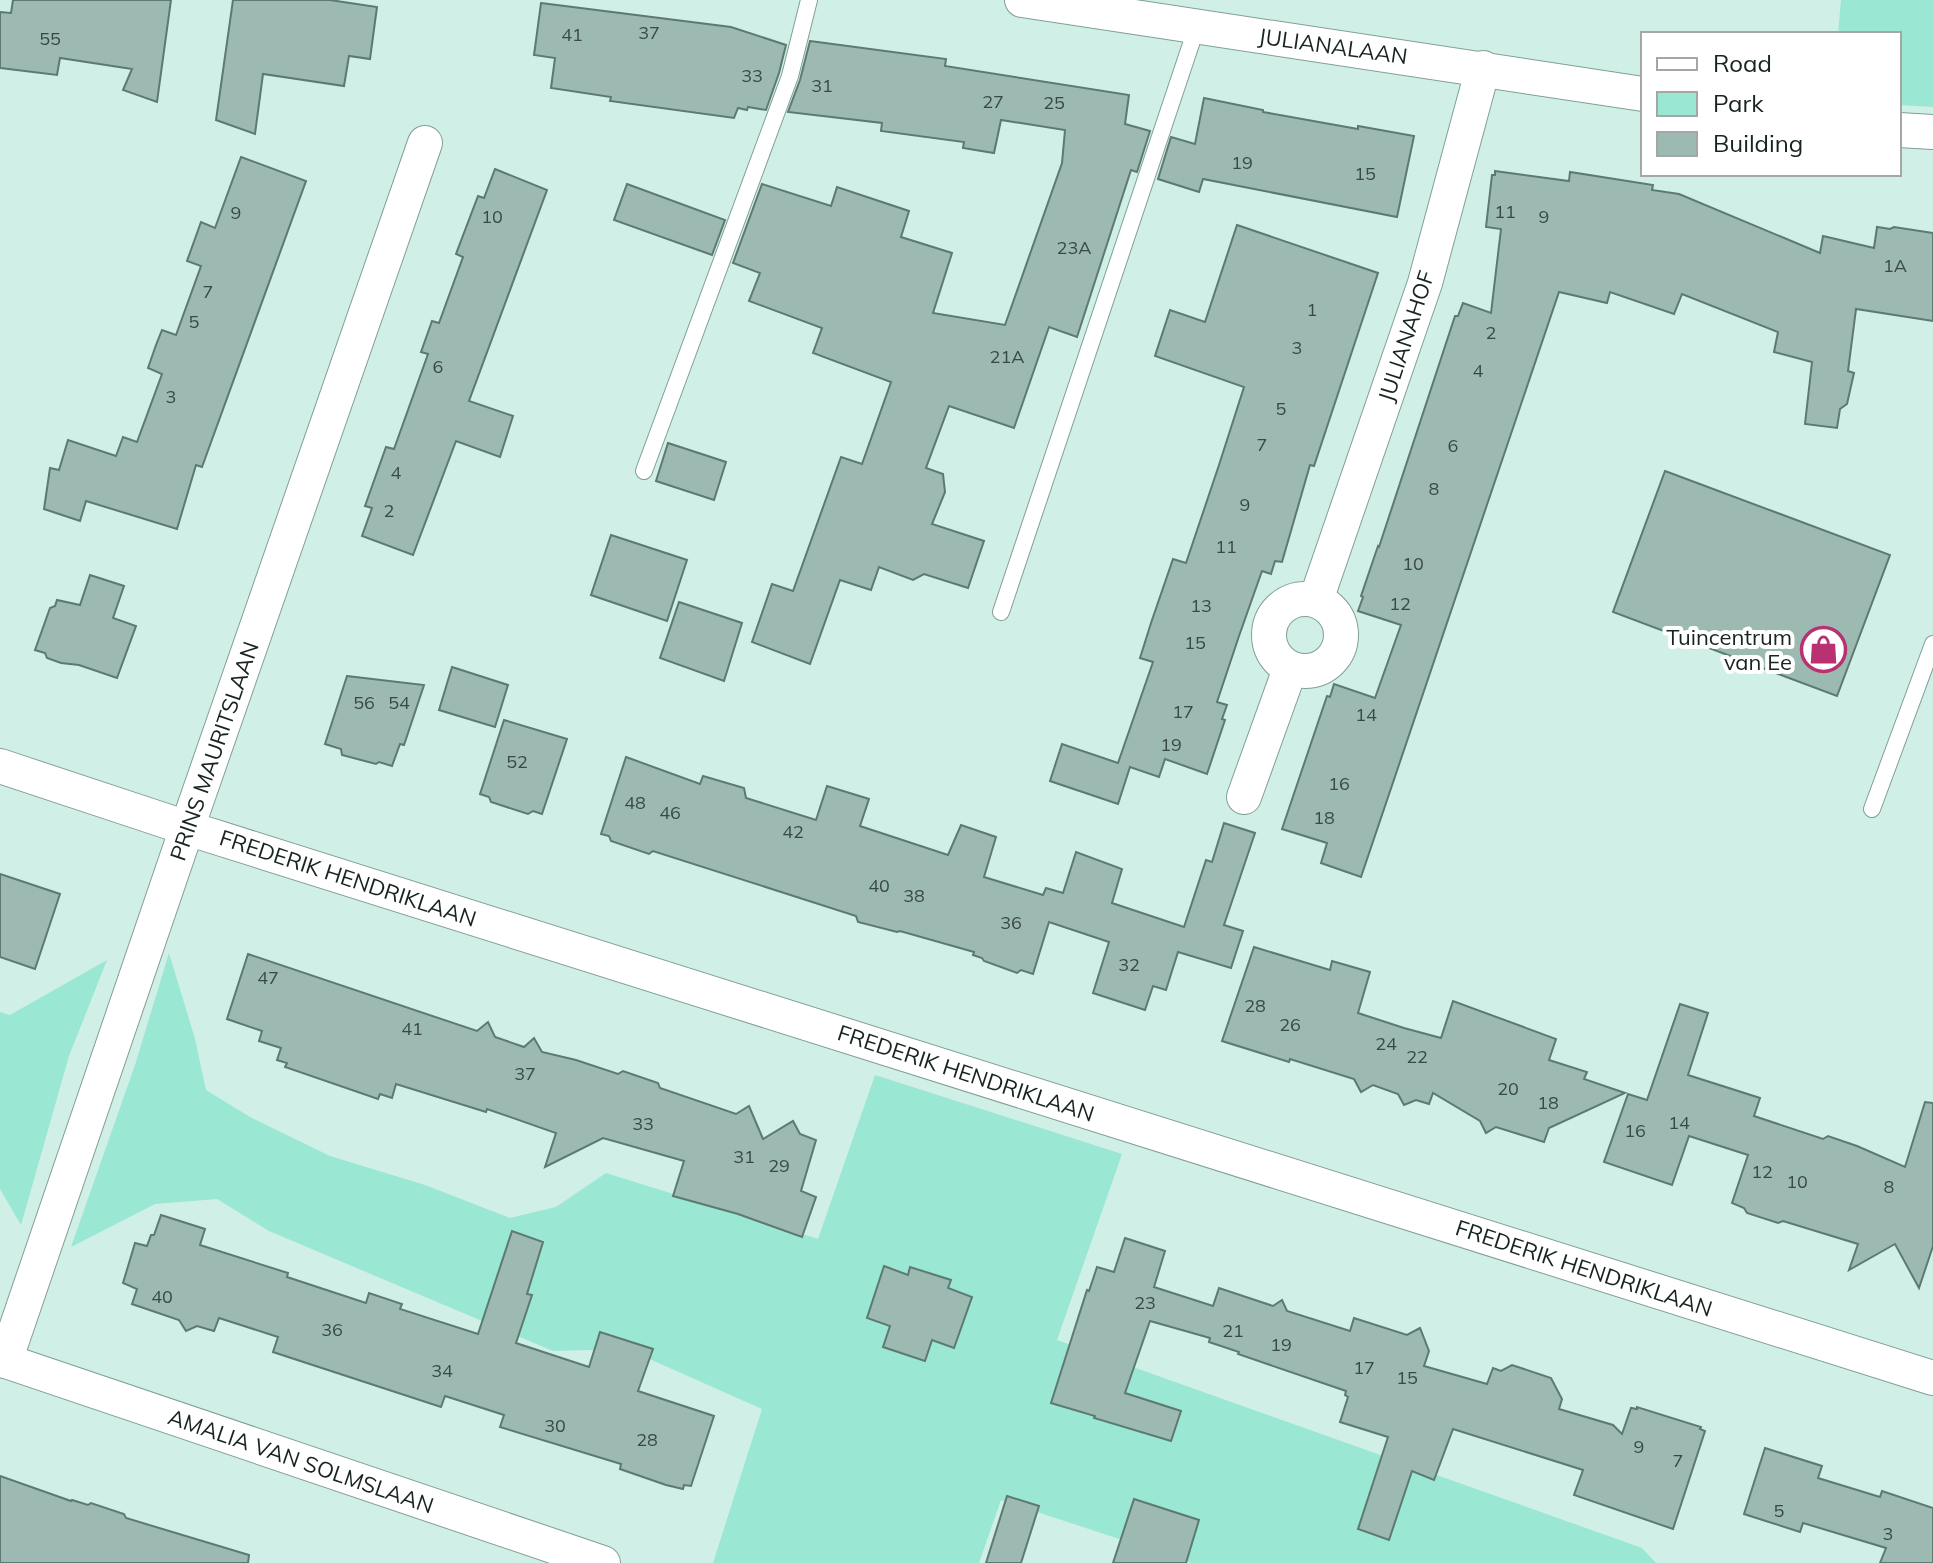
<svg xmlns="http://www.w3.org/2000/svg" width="1933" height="1563" viewBox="0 0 1933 1563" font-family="Mulish,sans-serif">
  <rect width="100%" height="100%" fill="#d0efe6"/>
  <g fill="#9ae7d3">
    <path d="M1841,0H1933V107L1899,105V34H1838Z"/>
    <path d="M169,953L195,1039L206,1090L250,1117L330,1156L425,1185L510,1218L556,1207L606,1173L818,1239L875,1075L1122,1154L1057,1340L1642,1548L1656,1563H1192L1001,1500L979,1563H713L762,1409L627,1349L553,1351L269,1231L217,1199L155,1204L71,1247L135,1065Z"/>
    <path d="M107,960L69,1056L21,1225L0,1189V1012L10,1015Z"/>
  </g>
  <g fill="#9cbab1" stroke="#5d7a72" stroke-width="2">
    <path d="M13,0H171L157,102L123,90L132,69L60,58L57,75L0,68V12L11,13Z"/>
    <path d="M233,0H330L377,7L370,59L349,56L344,86L263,74L255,134L216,120Z"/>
    <path d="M541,3L731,27L786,45L779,73L766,110L748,107L747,110L738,108L734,118L610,101L611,97L551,88L555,58L534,55Z"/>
    <path d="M810,41L946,59L945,66L1129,95L1125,124L1150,131L1137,172L1131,170L1077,337L1049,327L1014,428L949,406L926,468L943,474L945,492L932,524L984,541L968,588L924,574L913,580L879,567L871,590L840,580L810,664L752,642L772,584L793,591L841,457L862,464L891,382L813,353L822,328L749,301L760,273L733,263L762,184L831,206L837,187L909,211L901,237L952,253L933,313L1005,325L1062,163L1065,130L1001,120L994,153L963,148L964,142L881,131L882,123L788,112L800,80Z"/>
    <path d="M1204,98L1263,110V112L1358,129V126L1414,136L1397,217L1203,179L1199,192L1158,179L1171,137L1195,144Z"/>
    <path d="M241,157L306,181L202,467L196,465L177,529L86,501L80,521L44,509L50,468L59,470L68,440L116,456L123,437L137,442L162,374L148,368L156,345L162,330L176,335L201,266L187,261L201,222L215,228Z"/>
    <path d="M495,169L547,190L469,401L513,416L500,457L456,441L413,555L362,536L372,508L365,506L386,447L394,449L428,354L421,352L432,321L439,323L463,257L456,254L478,196L484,198Z"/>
    <path d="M1495,171L1569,181L1570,172L1653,185L1652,190L1679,194L1820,253L1823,236L1874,248L1877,227L1890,229L1894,227L1933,233V321L1856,309L1848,371L1854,373L1847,404L1840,409L1837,428L1805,424L1812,362L1774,352L1778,332L1682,294L1674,314L1610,292L1607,303L1559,292L1361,877L1321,863L1327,843L1282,829L1327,696L1330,697L1334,684L1375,698L1401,625L1358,611L1363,597L1361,596L1378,546L1379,547L1455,316H1458L1463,303L1491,313L1501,229L1486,227L1492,175H1495Z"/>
    <path d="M627,184L725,220L712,255L614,220Z"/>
    <path d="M1237,225L1378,273L1314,466L1310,465L1282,562L1275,561L1271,574L1262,571L1239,636L1217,702L1227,705L1222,719L1225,720L1207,774L1165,759L1159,777L1130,767L1118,804L1050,781L1062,744L1118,763L1153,662L1140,658L1151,623L1173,559L1186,563L1219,465L1244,387L1155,356L1170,310L1205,322Z"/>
    <path d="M668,443L726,462L714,500L656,481Z"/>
    <path d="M1665,471L1890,555L1837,696L1613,612Z"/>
    <path d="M611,535L687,560L667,621L591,595Z"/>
    <path d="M90,575L124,586L113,618L136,626L117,678L79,665L61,663L47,658L45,653L35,650L50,608L55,606L57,600L80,605Z"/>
    <path d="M679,602L742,623L724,681L660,658Z"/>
    <path d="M452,667L508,685L495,727L439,710Z"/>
    <path d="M347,676L424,685L404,745L400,744L392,766L379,762L376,764L342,755L341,749L325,744Z"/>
    <path d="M504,720L567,739L542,814L533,811L528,814L491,802L489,797L480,794Z"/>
    <path d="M626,757L700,784L703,776L744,788L746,798L816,820L827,786L869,799L860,826L948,855L961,825L996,837L984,877L1043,895L1046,888L1063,893L1076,852L1122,869L1112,903L1184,927L1206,860L1212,862L1224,823L1255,833L1224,925L1243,931L1231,968L1178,952L1166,990L1153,986L1145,1010L1093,993L1109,942L1049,922L1033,974L1021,970L1017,973L984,961L982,958L973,955L974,952L900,931L897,932L858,922L856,916L653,851L649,854L611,841L609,836L601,834Z"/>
    <path d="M0,874L60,894L35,969L0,957Z"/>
    <path d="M1254,947L1330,970L1332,961L1370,972L1358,1013L1404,1028L1441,1038L1453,1001L1556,1039L1549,1060L1587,1072L1584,1079L1625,1093L1549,1128L1544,1142L1496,1127L1486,1133L1480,1121L1433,1093L1429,1104L1416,1100L1404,1105L1398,1094L1373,1085L1361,1092L1354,1079L1290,1059L1289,1062L1222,1041Z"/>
    <path d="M248,954L477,1031L488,1022L495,1037L524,1047L534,1038L542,1052L576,1060L618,1074L623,1071L658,1083L660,1088L736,1114L749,1106L763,1139L793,1121L800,1134L816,1140L801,1191L816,1197L802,1237L738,1214L673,1196L684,1161L603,1138L545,1167L556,1133L487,1109L486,1112L396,1084L392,1098L380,1094L378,1099L285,1067L287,1063L277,1060L281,1048L259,1041L262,1031L227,1019Z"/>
    <path d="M1680,1004L1708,1013L1688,1075L1760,1098L1754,1116L1823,1139L1828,1136L1857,1146L1905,1167L1925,1102L1933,1103V1246L1919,1288L1895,1244L1849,1270L1858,1244L1783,1221L1778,1223L1747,1213L1744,1208L1732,1203L1748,1155L1689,1136L1672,1185L1604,1162L1628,1094L1647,1100Z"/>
    <path d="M161,1215L205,1229L200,1245L288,1273L287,1277L366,1303L369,1293L402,1304L400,1309L478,1334L512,1231L543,1242L527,1294L532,1295L516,1343L589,1367L600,1332L653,1349L638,1391L714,1416L691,1486L684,1485L683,1489L666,1485L620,1469L621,1464L500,1427L504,1415L445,1396L441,1407L273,1352L278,1337L219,1318L214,1331L197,1326L186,1331L179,1320L132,1304L137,1289L123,1283L135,1243L147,1246L151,1235H154Z"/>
    <path d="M1125,1238L1165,1251L1154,1287L1213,1306L1219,1288L1273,1306L1282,1300L1287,1311L1350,1331L1354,1318L1407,1335L1420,1328L1429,1351L1424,1366L1487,1384L1493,1368L1501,1371L1512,1365L1551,1378L1562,1399L1559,1409L1613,1425L1622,1434L1631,1408L1637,1409V1407L1701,1427L1700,1429L1705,1431L1673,1529L1574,1495L1583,1470L1453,1429L1434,1480L1412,1471L1389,1540L1358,1529L1388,1437L1340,1422L1348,1397L1345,1395L1346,1391L1238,1354L1239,1352L1209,1342L1210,1338L1150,1321L1125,1393L1181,1411L1171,1441L1094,1418L1095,1416L1051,1403L1087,1290L1089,1291L1097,1267L1114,1272Z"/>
    <path d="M884,1266L908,1275L910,1267L951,1280L948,1288L972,1297L954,1348L932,1340L925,1361L883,1347L890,1326L867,1318Z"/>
    <path d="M1765,1448L1822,1466L1818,1478L1880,1497L1882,1491L1933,1508V1563H1880L1886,1548L1803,1523L1800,1532L1744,1514Z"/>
    <path d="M0,1476L71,1501L72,1500L88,1505L91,1503L124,1514L126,1518L249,1555L248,1563H0Z"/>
    <path d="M1007,1496L1039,1506L1021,1563H986Z"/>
    <path d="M1134,1499L1199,1520L1186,1563H1113Z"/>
  </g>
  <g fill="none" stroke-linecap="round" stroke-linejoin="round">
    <defs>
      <g id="service">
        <path d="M644,471L790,76L809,0"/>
        <path d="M1001,612L1197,26"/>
        <path d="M1872,809L1933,644"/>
      </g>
      <g id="minor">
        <path d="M1022,0L1643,94"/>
        <path d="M1899,130L1933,132"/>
        <circle cx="1305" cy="635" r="36"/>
        <path d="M1316,600L1425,283L1483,68"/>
        <path d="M0,766L187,828L1933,1378"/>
        <path d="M1244,797L1290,669"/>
        <path d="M0,1359L603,1563"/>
        <path d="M5,1361L187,828L425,143"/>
      </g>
    </defs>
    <use href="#service" stroke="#829f97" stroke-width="18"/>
    <use href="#minor" stroke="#829f97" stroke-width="36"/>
    <use href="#service" stroke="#fff" stroke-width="16"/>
    <use href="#minor" stroke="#fff" stroke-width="34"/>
  </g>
  <defs>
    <symbol id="shop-ring" viewBox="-11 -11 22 22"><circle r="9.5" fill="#fff" stroke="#b93171" stroke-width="1.5"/><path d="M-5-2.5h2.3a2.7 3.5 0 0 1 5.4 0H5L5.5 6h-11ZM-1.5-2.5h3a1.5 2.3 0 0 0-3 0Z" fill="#b93171"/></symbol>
  </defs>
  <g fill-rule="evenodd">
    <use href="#shop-ring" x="1798" y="624" width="51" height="51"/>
  </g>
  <g text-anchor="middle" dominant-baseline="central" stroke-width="8" stroke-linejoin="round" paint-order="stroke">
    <g font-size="18" fill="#394a44">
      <text x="649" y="32">37</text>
      <text x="572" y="34">41</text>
      <text x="50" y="38">55</text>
      <text x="752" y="75">33</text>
      <text x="822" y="85">31</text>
      <text x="993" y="101">27</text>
      <text x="1054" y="102">25</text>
      <text x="1242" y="162">19</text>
      <text x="1365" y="173">15</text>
      <text x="1505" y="211">11</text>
      <text x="236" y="212">9</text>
      <text x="492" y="216">10</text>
      <text x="1544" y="216">9</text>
      <text x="1074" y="247">23A</text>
      <text x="1895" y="265">1A</text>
      <text x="208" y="291">7</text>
      <text x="1312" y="309">1</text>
      <text x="194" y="321">5</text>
      <text x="1491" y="332">2</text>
      <text x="1297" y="347">3</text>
      <text x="1007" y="356">21A</text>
      <text x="438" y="366">6</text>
      <text x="1478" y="370">4</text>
      <text x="171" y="396">3</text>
      <text x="1281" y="408">5</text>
      <text x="1262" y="444">7</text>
      <text x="1453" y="445">6</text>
      <text x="396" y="472">4</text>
      <text x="1434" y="488">8</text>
      <text x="1245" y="504">9</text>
      <text x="389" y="510">2</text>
      <text x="1226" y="546">11</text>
      <text x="1413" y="563">10</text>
      <text x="1400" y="603">12</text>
      <text x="1201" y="605">13</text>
      <text x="1195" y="642">15</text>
      <text x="364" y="702">56</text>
      <text x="399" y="702">54</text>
      <text x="1183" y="711">17</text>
      <text x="1366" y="714">14</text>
      <text x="1171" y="744">19</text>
      <text x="517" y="761">52</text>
      <text x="1339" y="783">16</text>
      <text x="635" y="802">48</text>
      <text x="670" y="812">46</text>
      <text x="1324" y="817">18</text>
      <text x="793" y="831">42</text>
      <text x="879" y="885">40</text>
      <text x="914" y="895">38</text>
      <text x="1011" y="922">36</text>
      <text x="1129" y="964">32</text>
      <text x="268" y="977">47</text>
      <text x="1255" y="1005">28</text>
      <text x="1290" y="1024">26</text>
      <text x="412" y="1028">41</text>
      <text x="1386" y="1043">24</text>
      <text x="1417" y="1056">22</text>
      <text x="525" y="1073">37</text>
      <text x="1508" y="1088">20</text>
      <text x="1548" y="1102">18</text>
      <text x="1679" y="1122">14</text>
      <text x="643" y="1123">33</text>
      <text x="1635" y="1130">16</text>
      <text x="744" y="1156">31</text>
      <text x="779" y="1165">29</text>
      <text x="1762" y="1171">12</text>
      <text x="1797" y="1181">10</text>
      <text x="1889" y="1186">8</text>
      <text x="162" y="1296">40</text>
      <text x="1145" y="1302">23</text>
      <text x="332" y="1329">36</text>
      <text x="1233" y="1330">21</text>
      <text x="1281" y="1344">19</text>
      <text x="1364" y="1367">17</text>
      <text x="442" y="1370">34</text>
      <text x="1407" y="1377">15</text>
      <text x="555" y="1425">30</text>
      <text x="647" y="1439">28</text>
      <text x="1639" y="1446">9</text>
      <text x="1678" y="1460">7</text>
      <text x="1779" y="1510">5</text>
      <text x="1888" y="1533">3</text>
    </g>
    <g font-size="22" fill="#182420" stroke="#fff">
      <text transform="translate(1333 46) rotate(8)">JULIANALAAN</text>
      <text transform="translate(1406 336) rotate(-72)">JULIANAHOF</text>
      <text transform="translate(214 751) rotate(-71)">PRINS MAURITSLAAN</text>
      <text transform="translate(348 878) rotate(18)">FREDERIK HENDRIKLAAN</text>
      <text transform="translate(966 1073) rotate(18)">FREDERIK HENDRIKLAAN</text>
      <text transform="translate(1584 1268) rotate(18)">FREDERIK HENDRIKLAAN</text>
      <text transform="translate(301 1461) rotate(19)">AMALIA VAN SOLMSLAAN</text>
    </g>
    <g font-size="22" fill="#182420" stroke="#fff" text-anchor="end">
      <text x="1792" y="637">Tuincentrum<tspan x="1792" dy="25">van Ee</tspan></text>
    </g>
  </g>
  <rect x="1641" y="32" width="260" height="144" fill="#ffffff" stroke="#a3a7a6" stroke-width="2"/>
  <rect x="1657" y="58" width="40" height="12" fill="#ffffff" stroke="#a3a7a6" stroke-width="2"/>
  <text x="1713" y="72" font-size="24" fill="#182420">Road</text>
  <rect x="1657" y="92" width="40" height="24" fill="#9ae7d3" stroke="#a3a7a6" stroke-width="2"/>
  <text x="1713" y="112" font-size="24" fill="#182420">Park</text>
  <rect x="1657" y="132" width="40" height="24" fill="#9cbab1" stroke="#a3a7a6" stroke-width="2"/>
  <text x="1713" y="152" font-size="24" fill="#182420">Building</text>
</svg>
